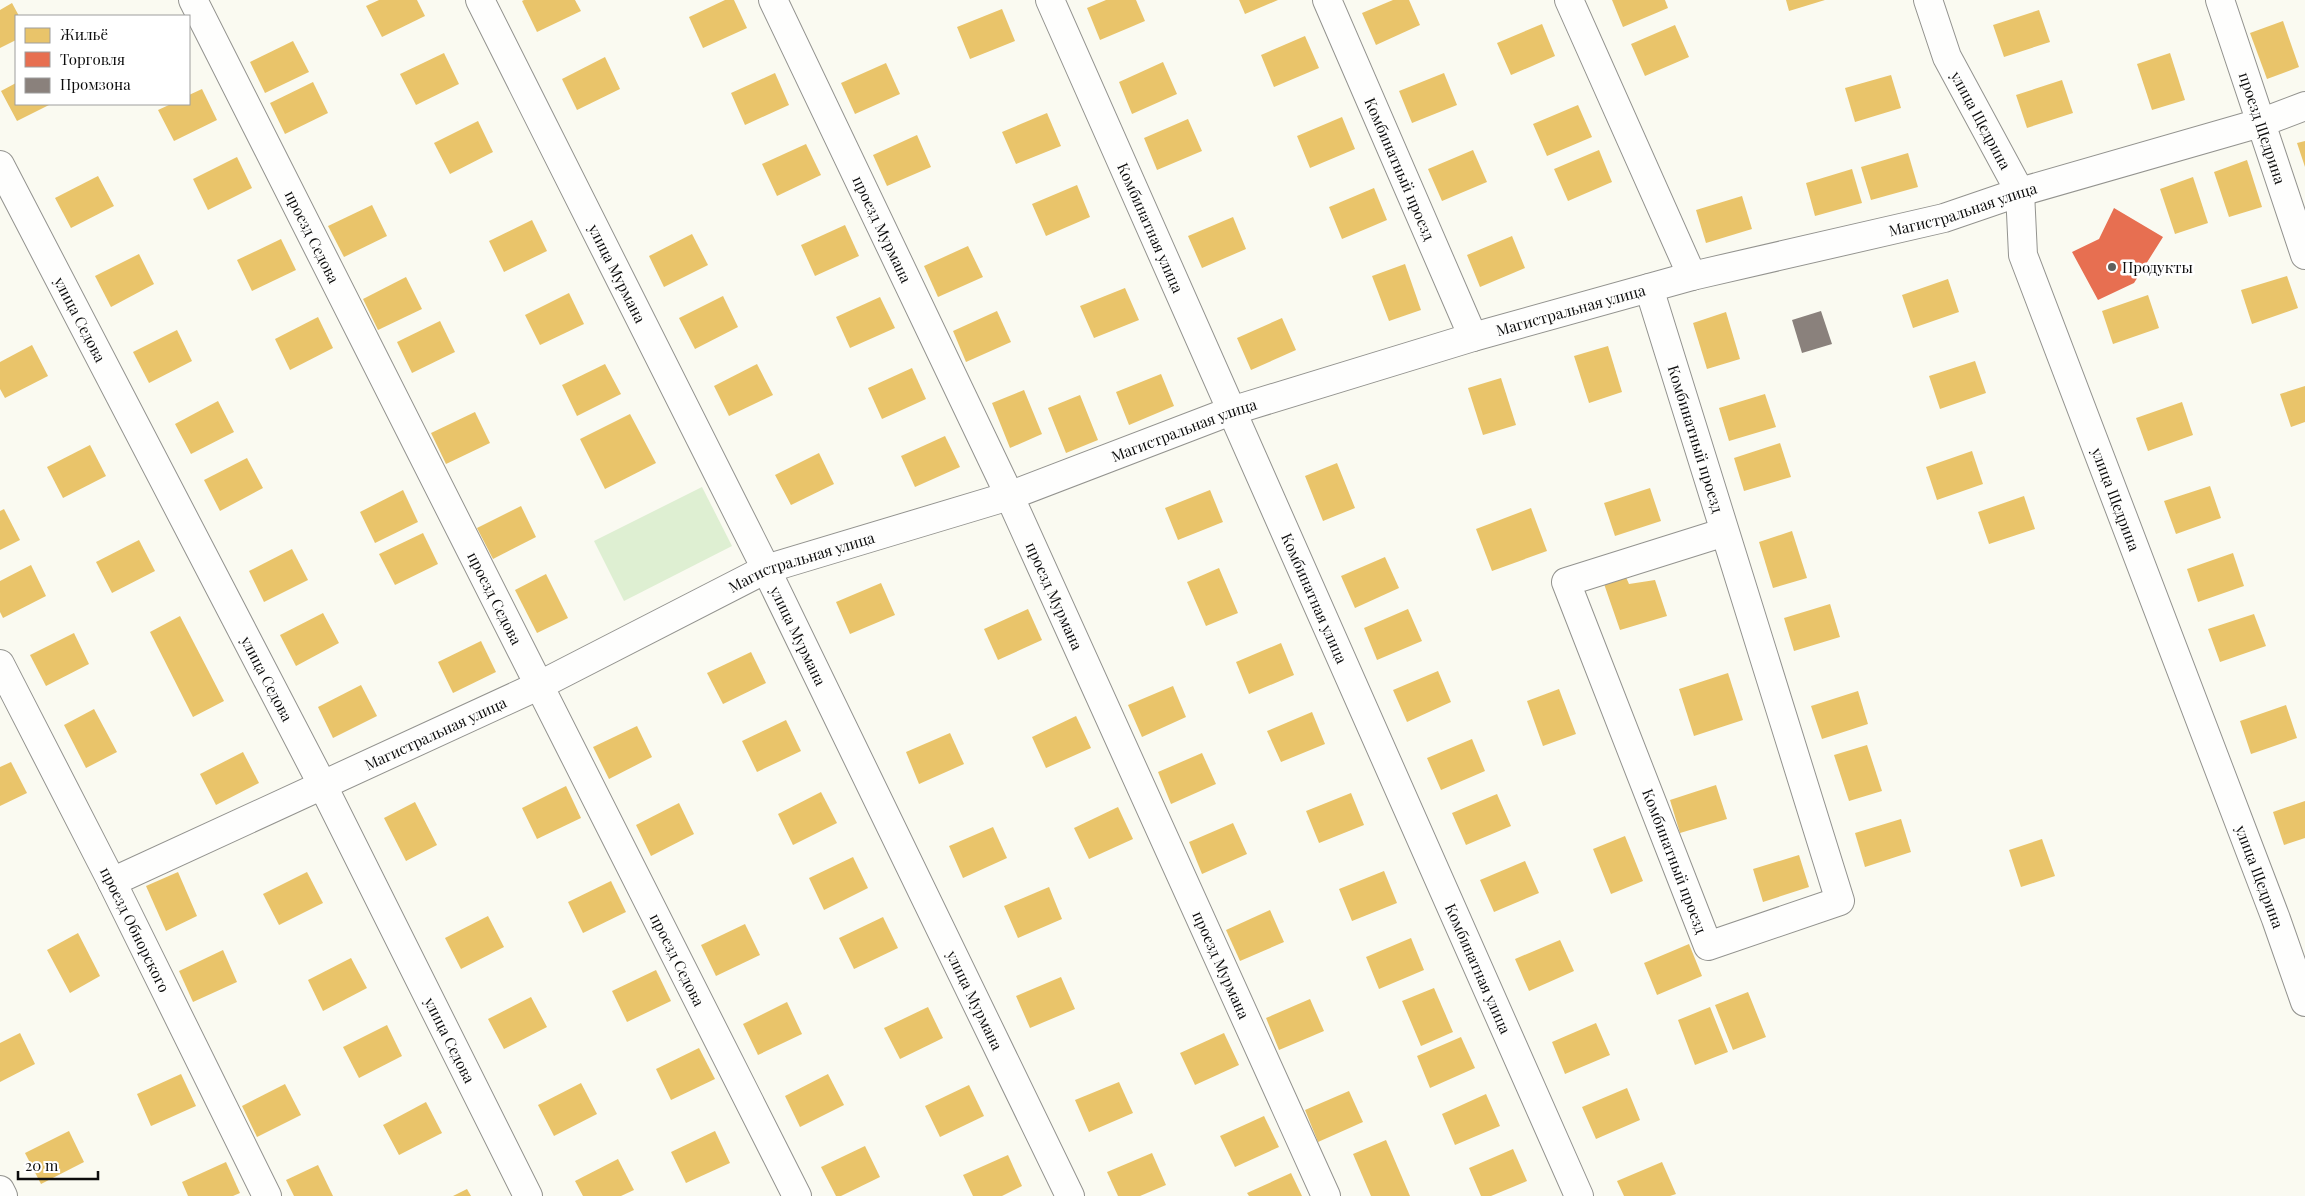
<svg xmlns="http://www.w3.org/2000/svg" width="2305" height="1196" viewBox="0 0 2305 1196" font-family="'Playfair Display',serif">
  <rect width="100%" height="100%" fill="#fafaf1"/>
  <path fill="#deefd2" d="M702,487L732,546L624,601L594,541Z"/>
  <g fill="#e9c46a">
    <path d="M379,0H417L425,16L382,37L366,6Z"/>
    <path d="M524,0H575L581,11L537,32L522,1Z"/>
    <path d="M725,0H734L747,28L703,48L689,17Z"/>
    <path d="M1106,0H1136L1145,21L1100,40L1087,8Z"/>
    <path d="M1239,0H1278L1245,14Z"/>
    <path d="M1393,0H1409L1420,25L1376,45L1362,13Z"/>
    <path d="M1612,0H1665L1668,8L1623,27Z"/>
    <path d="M1786,0H1825L1789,11Z"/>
    <path d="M12,3L19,16H16V40L0,48V10Z"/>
    <path d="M1002,9L1015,41L970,59L957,27Z"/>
    <path d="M2039,10L2050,42L2004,57L1993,25Z"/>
    <path d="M2283,21L2299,67L2267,79L2250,33Z"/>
    <path d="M1542,24L1555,56L1511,75L1497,43Z"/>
    <path d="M1675,25L1689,57L1645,76L1631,44Z"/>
    <path d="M1305,36L1319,68L1274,87L1261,55Z"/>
    <path d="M293,41L309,72L265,93L250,62Z"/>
    <path d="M444,53L459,84L416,105L400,74Z"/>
    <path d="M2170,53L2185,100L2152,110L2137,64Z"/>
    <path d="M605,57L620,89L577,110L562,79Z"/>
    <path d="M1163,62L1177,94L1132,114L1119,82Z"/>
    <path d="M886,63L900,94L855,114L841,83Z"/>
    <path d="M775,73L789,105L745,125L731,93Z"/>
    <path d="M1444,73L1457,105L1412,123L1399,91Z"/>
    <path d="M1891,75L1901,108L1855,122L1845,88Z"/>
    <path d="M2062,80L2073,113L2027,128L2016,95Z"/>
    <path d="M313,82L328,113L285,134L270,103Z"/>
    <path d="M16,83V104H51L17,121L1,91Z"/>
    <path d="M202,89L217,120L174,141L158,110L171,104H189V95Z"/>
    <path d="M1578,105L1592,137L1547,156L1533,124Z"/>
    <path d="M1047,113L1061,146L1016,164L1002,132Z"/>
    <path d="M1342,117L1355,149L1310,168L1297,136Z"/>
    <path d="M1188,119L1202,151L1157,170L1144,138Z"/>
    <path d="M478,121L493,152L450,174L434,143Z"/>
    <path d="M917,135L931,167L887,186L873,155Z"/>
    <path d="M2305,141V167L2297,143Z"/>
    <path d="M806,144L821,175L777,196L762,164Z"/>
    <path d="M1473,150L1487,182L1442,201L1428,169Z"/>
    <path d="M1599,150L1612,182L1568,201L1554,169Z"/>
    <path d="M1908,153L1918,187L1871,200L1861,167Z"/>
    <path d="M237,157L252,188L208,210L193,179Z"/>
    <path d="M2247,160L2262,207L2229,217L2214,172Z"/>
    <path d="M1852,169L1862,203L1815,216L1806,183Z"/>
    <path d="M98,176L114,206L71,228L55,198Z"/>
    <path d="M2193,177L2208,223L2175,234L2160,189Z"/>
    <path d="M1077,185L1090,217L1046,236L1032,204Z"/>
    <path d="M1374,188L1387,220L1342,239L1329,207Z"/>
    <path d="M1742,196L1752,229L1706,243L1696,210Z"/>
    <path d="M372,205L387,236L344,257L328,226Z"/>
    <path d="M1233,217L1246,249L1202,268L1188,236Z"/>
    <path d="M532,220L547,251L504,272L489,241Z"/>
    <path d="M845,225L859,256L815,276L801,245Z"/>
    <path d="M692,234L708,265L664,287L649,256Z"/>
    <path d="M1512,236L1525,268L1480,287L1467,255Z"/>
    <path d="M281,239L296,270L252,291L237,260Z"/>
    <path d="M968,246L983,277L938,297L924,266Z"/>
    <path d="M139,254L154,284L111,307L95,276Z"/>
    <path d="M1405,264L1421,310L1389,321L1372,276Z"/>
    <path d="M2287,276L2298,308L2252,324L2241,290Z"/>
    <path d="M406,277L422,309L378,330L363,299Z"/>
    <path d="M1948,279L1959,312L1913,328L1902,295Z"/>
    <path d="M1125,288L1139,320L1094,338L1080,306Z"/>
    <path d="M569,293L584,324L540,345L525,315Z"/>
    <path d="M2148,295L2159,328L2113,344L2102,311Z"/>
    <path d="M723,296L738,327L695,349L679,318Z"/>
    <path d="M880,297L895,328L850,348L836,317Z"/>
    <path d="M997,311L1011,342L966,362L953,331Z"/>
    <path d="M1726,312L1740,359L1707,369L1693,323Z"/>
    <path d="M318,317L333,348L290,370L275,339Z"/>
    <path d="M1282,318L1296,350L1251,370L1237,338Z"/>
    <path d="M440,321L455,352L412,373L397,342Z"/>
    <path d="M177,330L192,361L149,383L133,352Z"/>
    <path d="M32,345L48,376L5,398L0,389V362Z"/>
    <path d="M1608,346L1622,392L1589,403L1574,356Z"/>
    <path d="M1975,361L1986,393L1940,409L1929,376Z"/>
    <path d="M605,364L621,394L577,416L562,385Z"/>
    <path d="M757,364L773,395L729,416L714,386Z"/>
    <path d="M912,368L926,399L882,419L868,388Z"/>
    <path d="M1161,374L1174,406L1129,425L1116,392Z"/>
    <path d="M1501,378L1516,425L1483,435L1468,388Z"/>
    <path d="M2305,386V422L2291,427L2280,394Z"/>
    <path d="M1024,390L1042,434L1010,448L992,403Z"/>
    <path d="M1765,394L1776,427L1729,441L1719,408Z"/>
    <path d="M1080,395L1098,440L1066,453L1048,408Z"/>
    <path d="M218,401L234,432L191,454L175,424Z"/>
    <path d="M2182,402L2193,435L2148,451L2136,418Z"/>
    <path d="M475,412L490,443L446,464L431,433Z"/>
    <path d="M630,414L656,463L605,489L580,439Z"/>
    <path d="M945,436L960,467L915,487L901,456Z"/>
    <path d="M1780,443L1791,477L1744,491L1734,458Z"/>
    <path d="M90,445L106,476L63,498L47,467Z"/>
    <path d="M1972,451L1983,484L1937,500L1926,467Z"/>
    <path d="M819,453L834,484L791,505L775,475Z"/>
    <path d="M247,458L263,488L220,511L204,480Z"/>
    <path d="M1337,463L1355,508L1323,521L1305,476Z"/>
    <path d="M2210,486L2221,518L2176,534L2164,501Z"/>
    <path d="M1650,488L1661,521L1615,536L1604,503Z"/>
    <path d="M403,490L418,522L375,543L360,512Z"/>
    <path d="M1210,490L1223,522L1178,540L1165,508Z"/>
    <path d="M2024,496L2035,529L1989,544L1978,512Z"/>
    <path d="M521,506L536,537L493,559L477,528Z"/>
    <path d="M1531,508L1547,551L1492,571L1476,529Z"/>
    <path d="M4,509L20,540L0,550V511Z"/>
    <path d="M1792,531L1807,578L1773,588L1759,542Z"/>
    <path d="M423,533L438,564L395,585L379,554Z"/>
    <path d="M139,540L155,571L112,593L96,562Z"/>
    <path d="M292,549L308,580L264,602L249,571Z"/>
    <path d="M2233,553L2244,586L2198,602L2187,569Z"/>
    <path d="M1385,557L1399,588L1355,608L1341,576Z"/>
    <path d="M31,565L46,596L3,618L0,612V581Z"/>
    <path d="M1219,568L1238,613L1206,626L1187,582Z"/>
    <path d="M546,574L568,618L537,633L515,590Z"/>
    <path d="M1625,575L1629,584L1655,580L1667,616L1620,630L1603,581Z"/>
    <path d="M881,583L895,615L850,634L836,602Z"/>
    <path d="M1830,604L1840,637L1794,651L1784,618Z"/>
    <path d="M1028,609L1042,640L998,660L984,629Z"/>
    <path d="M1408,609L1422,641L1377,660L1364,628Z"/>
    <path d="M323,613L339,643L296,666L280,635Z"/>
    <path d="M2254,614L2266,646L2220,662L2208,629Z"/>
    <path d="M180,616L224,701L193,717L150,632Z"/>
    <path d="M74,633L89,664L46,686L30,655Z"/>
    <path d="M481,641L496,672L453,693L438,662Z"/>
    <path d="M1281,643L1294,675L1249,694L1236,662Z"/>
    <path d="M751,652L766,683L723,704L707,673Z"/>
    <path d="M1438,671L1451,702L1407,722L1393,690Z"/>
    <path d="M1728,673L1743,720L1694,736L1679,689Z"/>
    <path d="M361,685L377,716L333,738L318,707Z"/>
    <path d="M1173,686L1186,717L1142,737L1128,705Z"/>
    <path d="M1559,689L1576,734L1543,746L1527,701Z"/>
    <path d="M1858,691L1868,724L1822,739L1811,706Z"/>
    <path d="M2286,705L2297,738L2251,754L2240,721Z"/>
    <path d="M94,709L117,752L86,768L64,725Z"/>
    <path d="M1312,712L1325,744L1281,762L1267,731Z"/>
    <path d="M1076,716L1091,748L1046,768L1032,737Z"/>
    <path d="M786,720L801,751L757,772L742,741Z"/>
    <path d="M637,726L652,757L609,779L593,747Z"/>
    <path d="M950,733L964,764L919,784L906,752Z"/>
    <path d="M1472,739L1485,771L1441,790L1427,758Z"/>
    <path d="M1867,745L1882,791L1849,801L1834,755Z"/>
    <path d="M243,752L259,783L216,805L200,774Z"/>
    <path d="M1202,753L1216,784L1171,804L1158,772Z"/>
    <path d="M11,762L27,793L0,806V767Z"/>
    <path d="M1716,785L1727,819L1680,833L1670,800Z"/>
    <path d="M566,786L581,818L537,839L522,808Z"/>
    <path d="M821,792L837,823L793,845L778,814Z"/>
    <path d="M1351,793L1364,825L1319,843L1306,811Z"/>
    <path d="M1497,794L1511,826L1466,845L1452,813Z"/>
    <path d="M2305,801V838L2284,845L2273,812Z"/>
    <path d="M415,802L437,845L406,861L384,818Z"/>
    <path d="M679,803L694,834L651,856L636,825Z"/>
    <path d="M1118,807L1133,839L1089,859L1074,828Z"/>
    <path d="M1901,819L1911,852L1865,867L1855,833Z"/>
    <path d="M1233,823L1247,854L1202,874L1189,842Z"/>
    <path d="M993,827L1007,858L963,878L949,846Z"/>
    <path d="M1625,836L1643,881L1611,894L1593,849Z"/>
    <path d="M2042,839L2055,876L2021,887L2009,850Z"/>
    <path d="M1799,855L1809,887L1763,902L1753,869Z"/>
    <path d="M853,857L868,888L824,910L809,878Z"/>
    <path d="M1525,861L1539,893L1494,912L1480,880Z"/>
    <path d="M1384,871L1397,903L1352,921L1339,889Z"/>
    <path d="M178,872L197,916L166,931L146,886Z"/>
    <path d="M307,872L323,903L279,925L263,894Z"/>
    <path d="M611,881L626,912L583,933L568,902Z"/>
    <path d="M1049,887L1062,919L1018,938L1004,906Z"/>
    <path d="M1270,910L1284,942L1240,961L1226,930Z"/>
    <path d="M488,916L504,947L461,969L445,938Z"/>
    <path d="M883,917L898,948L854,969L839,938Z"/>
    <path d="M745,924L760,955L716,976L701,945Z"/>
    <path d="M78,933L100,976L70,993L47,950Z"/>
    <path d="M1411,938L1424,970L1379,989L1366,957Z"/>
    <path d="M1560,940L1574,971L1529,991L1515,959Z"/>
    <path d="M1689,944L1702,976L1657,995L1644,963Z"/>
    <path d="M223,950L237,982L193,1002L179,971Z"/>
    <path d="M351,958L367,988L323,1011L308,980Z"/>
    <path d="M656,970L671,1001L627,1022L612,991Z"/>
    <path d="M1061,977L1075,1009L1030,1028L1016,996Z"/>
    <path d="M1434,988L1453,1032L1421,1046L1402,1001Z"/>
    <path d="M1748,992L1766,1037L1733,1050L1715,1005Z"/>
    <path d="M531,997L547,1027L504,1049L488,1019Z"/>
    <path d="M1310,999L1324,1031L1279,1050L1266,1018Z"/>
    <path d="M787,1002L802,1034L758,1055L743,1024Z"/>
    <path d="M928,1007L943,1038L900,1059L884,1028Z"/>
    <path d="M1710,1007L1728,1052L1695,1065L1678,1020Z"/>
    <path d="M1596,1023L1610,1055L1565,1074L1552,1042Z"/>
    <path d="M387,1025L402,1056L359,1078L343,1047Z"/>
    <path d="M20,1033L35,1064L0,1082V1043Z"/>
    <path d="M1224,1033L1239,1065L1195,1085L1180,1053Z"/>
    <path d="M1461,1037L1475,1068L1430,1088L1417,1056Z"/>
    <path d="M699,1048L715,1079L671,1100L656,1069Z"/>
    <path d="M181,1074L196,1106L151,1126L137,1094Z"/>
    <path d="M828,1074L844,1105L800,1127L785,1096Z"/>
    <path d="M1119,1082L1133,1113L1089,1132L1075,1100Z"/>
    <path d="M581,1083L597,1114L554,1136L538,1105Z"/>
    <path d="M285,1084L301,1115L257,1137L242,1106Z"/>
    <path d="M969,1085L984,1116L940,1137L925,1106Z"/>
    <path d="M1627,1088L1640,1120L1596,1139L1582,1107Z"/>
    <path d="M1349,1091L1363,1122L1318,1142L1305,1110Z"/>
    <path d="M1486,1094L1500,1126L1455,1145L1442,1114Z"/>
    <path d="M426,1102L442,1133L399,1155L383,1125Z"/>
    <path d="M1264,1116L1279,1147L1235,1167L1220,1136Z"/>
    <path d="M69,1131L84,1162L41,1184L25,1153Z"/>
    <path d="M715,1131L730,1163L686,1183L671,1152Z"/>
    <path d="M1386,1140L1410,1196H1371L1353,1154Z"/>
    <path d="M865,1146L880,1177L841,1196H836L821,1167Z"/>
    <path d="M1513,1149L1527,1181L1491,1196H1481L1469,1168Z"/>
    <path d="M1152,1153L1166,1185L1140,1196H1118L1107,1172Z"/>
    <path d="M1008,1155L1022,1186L1002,1196H973L963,1175Z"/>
    <path d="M618,1159L634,1190L621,1196H583L575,1181Z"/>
    <path d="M226,1162L240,1193L233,1196H188L182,1182Z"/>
    <path d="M1662,1162L1676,1194L1670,1196H1624L1617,1181Z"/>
    <path d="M318,1165L333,1196H294L286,1180Z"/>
    <path d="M1291,1173L1302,1196H1249L1247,1193Z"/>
    <path d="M467,1189L471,1196H453Z"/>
  </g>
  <path fill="#e76f51" d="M2114,208L2163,237L2134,283L2098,300L2072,252L2099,239Z"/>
  <path fill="#8a817c" d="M1821,311L1832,344L1802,353L1792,320Z"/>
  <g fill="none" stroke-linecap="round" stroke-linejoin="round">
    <defs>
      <g id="street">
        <path id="s1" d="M193,0L797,1196"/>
        <path id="s2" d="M480,0L766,569L1070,1196"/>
        <path id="s3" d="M773,0L1004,484L1326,1196"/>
        <path id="s4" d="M1050,0L1579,1196"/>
        <path id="s5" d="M1327,0L1473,337"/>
        <path d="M1569,0L1692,276"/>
        <path id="s6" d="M1928,0L1947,57L2020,192L2023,255L2276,919L2305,1002"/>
        <path id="s7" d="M2220,0L2305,255"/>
        <path id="s8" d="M0,165L322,784L528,1196"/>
        <path id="s9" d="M1649,288L1840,901L1708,946L1566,582L1725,532"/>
        <path id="s10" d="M0,664L112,882L267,1196"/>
        <path id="s11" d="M112,882L540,685L766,569L1009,496L1231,411L1473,337L1692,276L1944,218L2020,192L2260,123L2305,106"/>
        <path d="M0,1190L3,1196"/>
      </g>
    </defs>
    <use href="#street" stroke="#93938f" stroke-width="30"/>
    <use href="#street" stroke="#fefefd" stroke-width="28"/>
  </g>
  <circle fill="#5f5f5c" stroke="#fff" stroke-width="2" cx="2112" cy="267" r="5"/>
  <g text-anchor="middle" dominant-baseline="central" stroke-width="5" stroke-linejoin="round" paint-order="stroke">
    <g font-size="15" fill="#0c0c0c" stroke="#fff">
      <text stroke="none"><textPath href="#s6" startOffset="132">улица Щедрина</textPath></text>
      <text stroke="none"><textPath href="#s7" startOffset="135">проезд Щедрина</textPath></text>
      <text stroke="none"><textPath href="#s5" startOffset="184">Комбинатный проезд</textPath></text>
      <text stroke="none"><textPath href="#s11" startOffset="1976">Магистральная улица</textPath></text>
      <text stroke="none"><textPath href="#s4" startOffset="249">Комбинатная улица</textPath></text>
      <text stroke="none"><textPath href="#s3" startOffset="254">проезд Мурмана</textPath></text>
      <text stroke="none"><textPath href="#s1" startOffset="265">проезд Седова</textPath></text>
      <text stroke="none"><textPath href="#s2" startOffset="306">улица Мурмана</textPath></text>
      <text stroke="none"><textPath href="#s11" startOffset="1571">Магистральная улица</textPath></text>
      <text stroke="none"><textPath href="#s8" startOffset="174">улица Седова</textPath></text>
      <text stroke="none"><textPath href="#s11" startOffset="1166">Магистральная улица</textPath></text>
      <text stroke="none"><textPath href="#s9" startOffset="158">Комбинатный проезд</textPath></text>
      <text stroke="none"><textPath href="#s6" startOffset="538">улица Щедрина</textPath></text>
      <text stroke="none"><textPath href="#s11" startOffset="761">Магистральная улица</textPath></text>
      <text stroke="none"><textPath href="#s3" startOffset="659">проезд Мурмана</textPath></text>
      <text stroke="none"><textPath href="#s1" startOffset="670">проезд Седова</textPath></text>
      <text stroke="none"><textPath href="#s4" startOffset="654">Комбинатная улица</textPath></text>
      <text stroke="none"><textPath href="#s2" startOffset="711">улица Мурмана</textPath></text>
      <text stroke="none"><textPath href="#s8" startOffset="579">улица Седова</textPath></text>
      <text stroke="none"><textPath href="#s11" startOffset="356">Магистральная улица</textPath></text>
      <text transform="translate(1675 861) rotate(69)">Комбинатный проезд</text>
      <text stroke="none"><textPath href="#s6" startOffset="942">улица Щедрина</textPath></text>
      <text stroke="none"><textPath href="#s10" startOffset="298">проезд Обнорского</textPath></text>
      <text stroke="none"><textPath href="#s1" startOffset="1075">проезд Седова</textPath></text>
      <text stroke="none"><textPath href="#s3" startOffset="1064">проезд Мурмана</textPath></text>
      <text stroke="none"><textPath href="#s4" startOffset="1059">Комбинатная улица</textPath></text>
      <text stroke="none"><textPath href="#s2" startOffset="1116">улица Мурмана</textPath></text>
      <text stroke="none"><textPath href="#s8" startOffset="984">улица Седова</textPath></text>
    </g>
    <g font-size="15" fill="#0c0c0c" stroke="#fff" text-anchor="start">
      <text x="2122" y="267">Продукты</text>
    </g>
  </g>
  <rect x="15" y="15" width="175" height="90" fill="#ffffff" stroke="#9e9e9e"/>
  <rect x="25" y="28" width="25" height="15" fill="#e9c46a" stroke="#9e9e9e"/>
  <text x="60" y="40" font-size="15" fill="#0c0c0c">Жильё</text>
  <rect x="25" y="52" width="25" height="15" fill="#e76f51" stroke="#9e9e9e"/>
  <text x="60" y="65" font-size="15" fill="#0c0c0c">Торговля</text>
  <rect x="25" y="78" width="25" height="15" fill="#8a817c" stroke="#9e9e9e"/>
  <text x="60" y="90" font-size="15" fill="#0c0c0c">Промзона</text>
  <path d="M18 1171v8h80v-8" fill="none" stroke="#0c0c0c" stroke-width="2.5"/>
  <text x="25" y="1171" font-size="15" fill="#0c0c0c" stroke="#ffffff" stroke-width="4" paint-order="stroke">20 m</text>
</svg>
